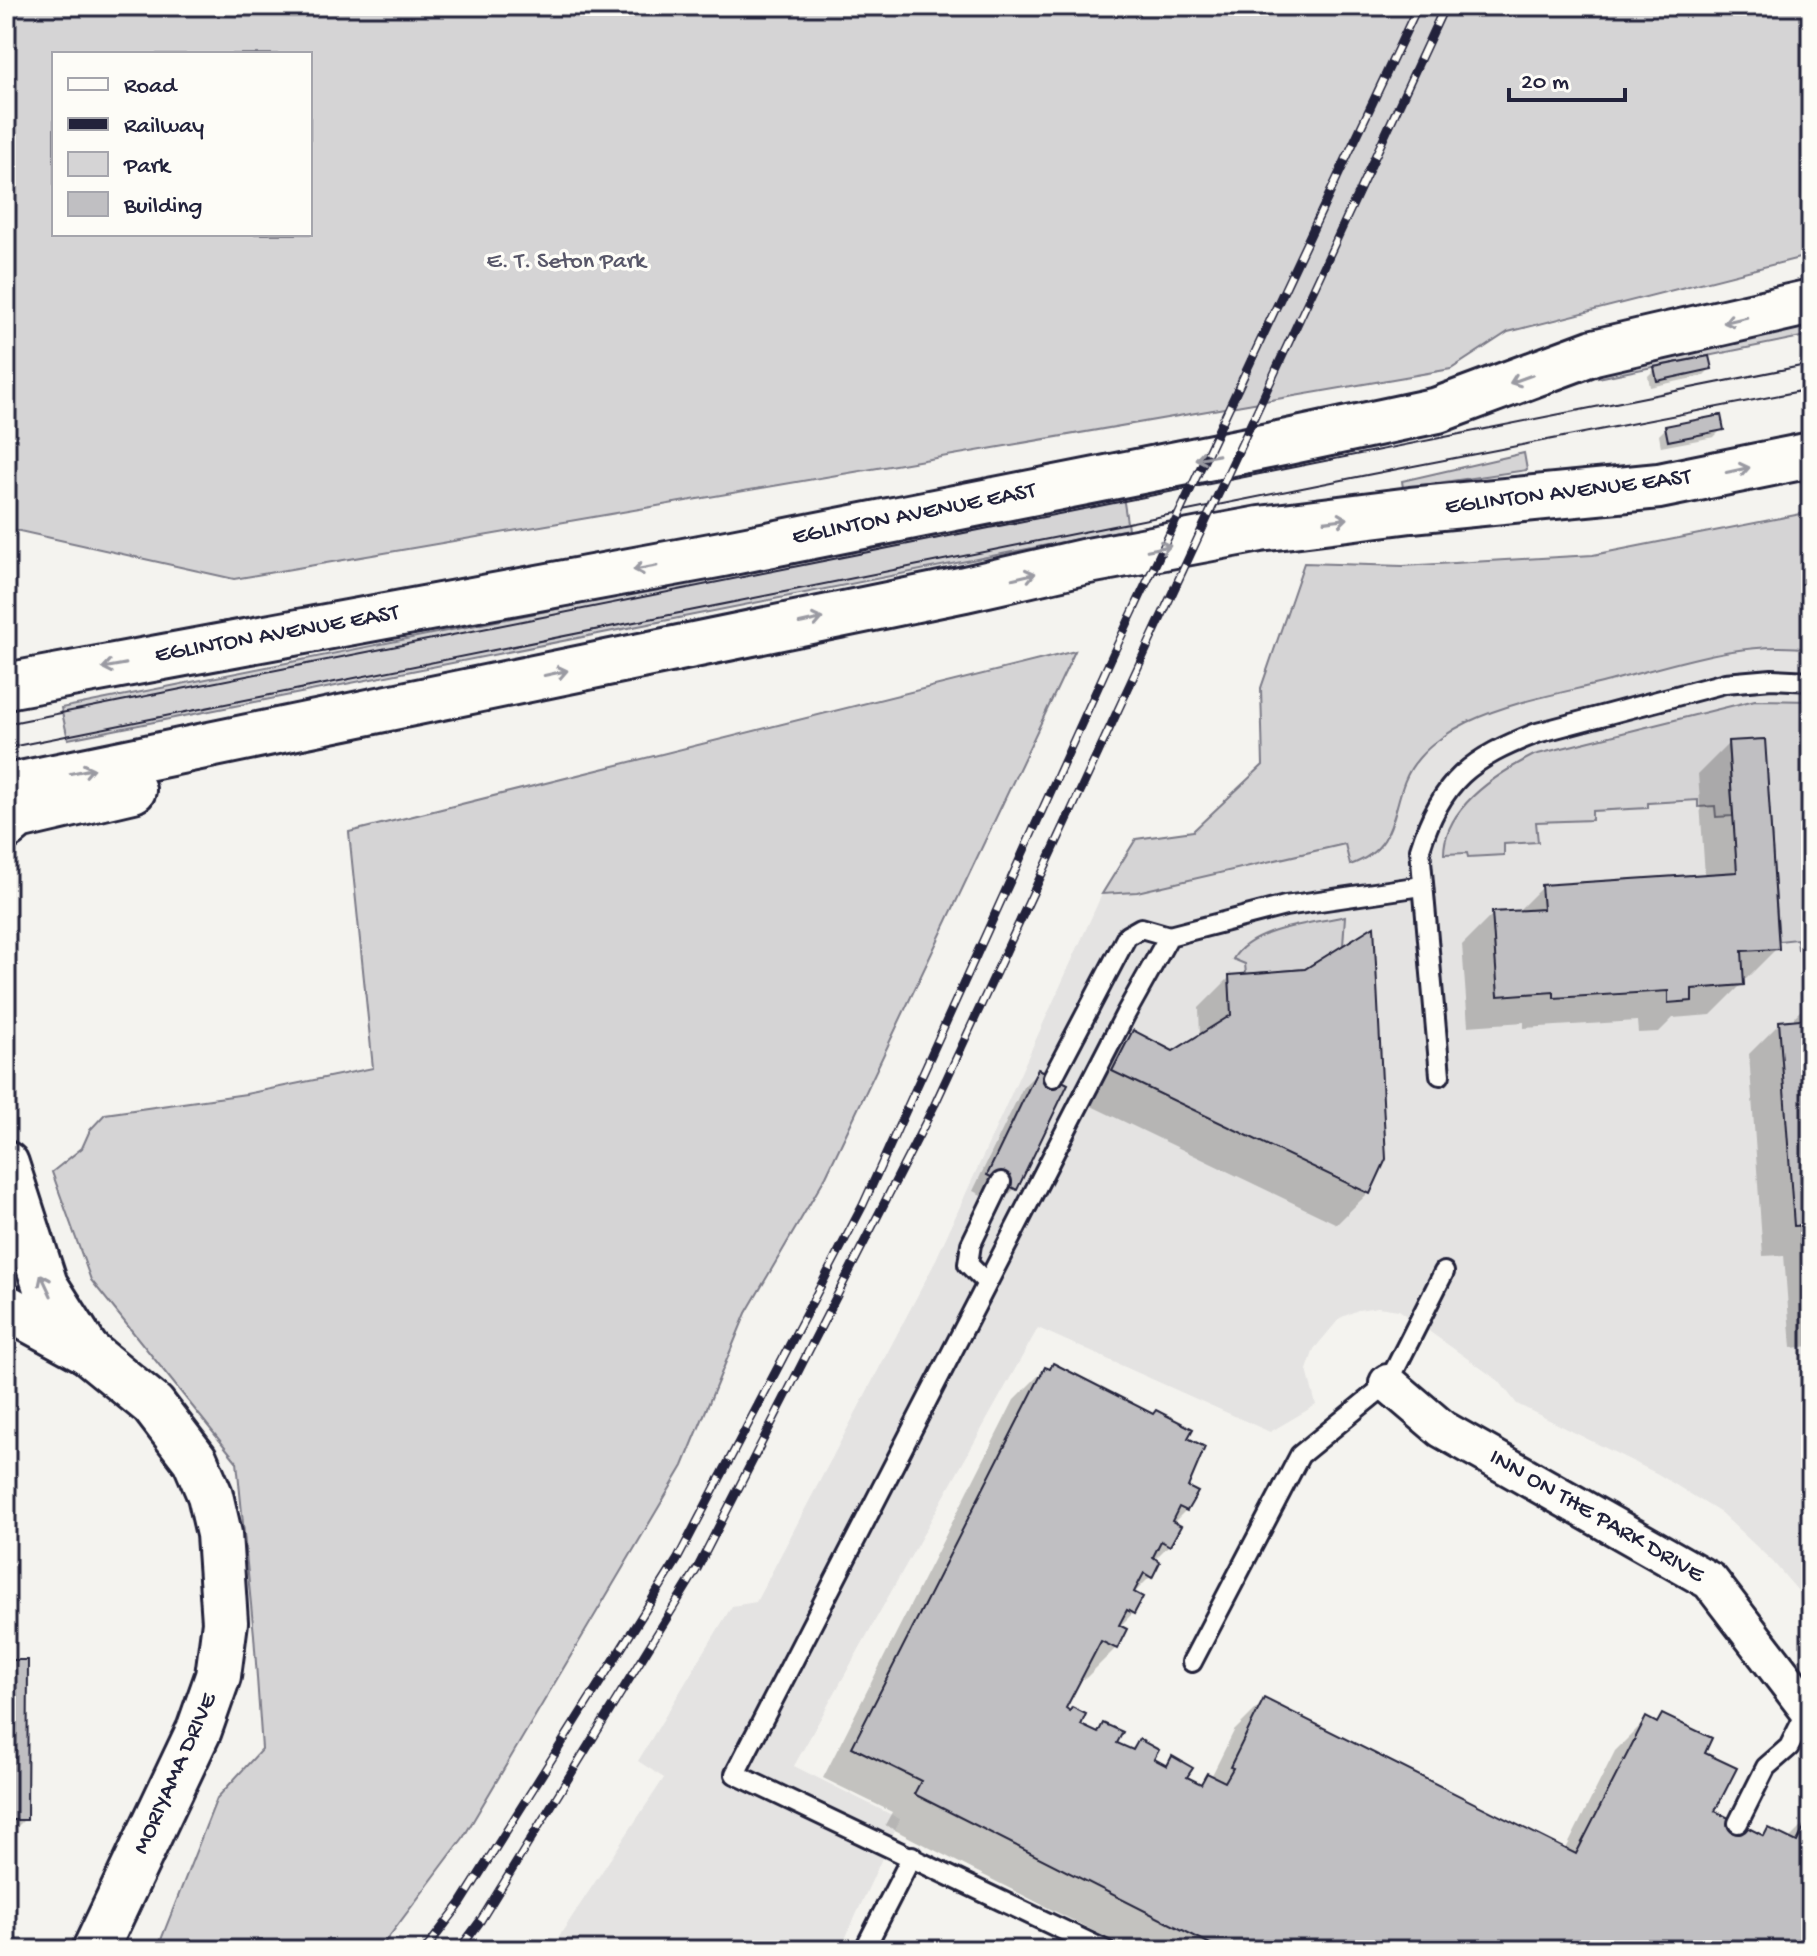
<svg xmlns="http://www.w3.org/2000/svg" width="1817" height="1956" viewBox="0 0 1817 1956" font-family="'Gochi Hand',sans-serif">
  <rect width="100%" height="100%" fill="#f4f3ef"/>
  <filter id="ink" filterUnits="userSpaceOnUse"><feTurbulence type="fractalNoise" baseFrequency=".0125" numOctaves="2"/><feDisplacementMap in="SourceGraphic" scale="16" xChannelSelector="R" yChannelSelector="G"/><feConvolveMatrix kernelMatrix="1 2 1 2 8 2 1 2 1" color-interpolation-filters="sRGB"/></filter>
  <g filter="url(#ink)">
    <path fill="#e4e3e2" d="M1811,512V1606L1773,1562L1721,1513L1658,1474L1517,1404L1499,1381L1399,1310L1378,1307L1358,1310L1340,1318L1314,1349L1307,1370L1316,1405L1270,1432L1038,1328L794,1766L900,1819L840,1950H550L664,1778L638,1761L732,1606L756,1602L933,1266L1102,894L1136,839L1193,831L1263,765L1261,688L1304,563L1403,566L1593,555Z"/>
    <g fill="#d5d4d5" stroke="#7c7b88" stroke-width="2" fill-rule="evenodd">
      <path d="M6,6H1811V255L1508,332L1451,369L234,579L6,528ZM310,54V234H54V54Z"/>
      <path d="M1811,325V335L1598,378L1599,372L1691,350Z"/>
      <path d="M1524,453L1527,470L1403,488L1402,481Z"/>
      <path d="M1123,496L1128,529L68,739L61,708Z"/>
      <path d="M1811,512V649C1741,639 1670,666 1602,683C1557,694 1510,702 1468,722C1451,730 1431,744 1419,758C1386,794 1408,845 1350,865L1345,844L1137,892L1102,894L1136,839L1193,831L1263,765L1261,688L1304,563L1403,566L1593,555Z"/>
      <path d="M1075,651L826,1176L746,1313L683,1466L463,1838L379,1950H157L217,1798L262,1749L254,1635L237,1462L91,1280L52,1172L82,1148L90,1130L105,1114L246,1094L373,1068L349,832Z"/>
      <path d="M1755,700L1811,701V949L1798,950L1797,939L1779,941L1764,739L1728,742L1733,816L1716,817L1715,806L1698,807V800L1648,803V808L1592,811V820L1536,822L1538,842L1504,844V855L1468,857L1467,853L1444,854C1444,808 1497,774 1534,755Z"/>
      <path d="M1345,916L1343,946L1305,969L1246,974L1245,964L1233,959C1251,928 1311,924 1345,916Z"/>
    </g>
    <g fill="#0003">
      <path d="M1655,369H1710L1703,376L1650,387L1648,376Z"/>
      <path d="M1666,428L1722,429L1714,437L1661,447L1659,435Z"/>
      <path d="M1729,743L1777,948L1746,979H1742V984L1711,1015L1673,1018L1659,1032L1638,1033L1637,1021L1524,1028V1022L1468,1026L1462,945L1493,914L1516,913L1542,887L1705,876L1698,774Z"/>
      <path d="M1230,977L1368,1193L1337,1224L1083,1102L1103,1064L1134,1033L1173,1053L1200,1037L1199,1008Z"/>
      <path d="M1811,1000V1346L1791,1348L1784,1255L1763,1256L1749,1054L1780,1023L1794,1022V1017Z"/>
      <path d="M1038,1072L1015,1188L1000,1204L973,1191L1023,1087Z"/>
      <path d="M1045,1369L1185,1439L1186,1510L1172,1524L1169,1545L1154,1560L1151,1576L1133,1594V1613L1119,1627L1116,1648L1085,1679L1080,1677L1063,1709L1078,1726L1095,1734L1104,1725L1114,1744L1129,1751L1139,1741L1152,1760L1164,1767L1172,1759L1185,1778L1198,1785L1207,1776L1211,1777L1234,1731L1265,1700L1565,1851L1615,1751L1646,1720L1655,1724L1663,1716L1703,1754L1712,1812L1762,1837L1769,1830L1788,1840L1811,1817V1950H1131L885,1825L892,1812L823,1778L1014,1400Z"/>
      <path d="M6,1610L7,1662L25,1819L6,1838Z"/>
    </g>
    <g fill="#c0bfc2" stroke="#22223b" stroke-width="2">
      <path d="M1709,356L1712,369L1657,381L1654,367Z"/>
      <path d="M1721,415L1724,430L1668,441L1665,426Z"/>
      <path d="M1765,739L1779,949L1742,951L1744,985L1692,989V1001L1668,1003V991L1554,998V992L1498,996L1492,912L1543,909L1541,885L1737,872L1728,741Z"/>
      <path d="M1374,926L1386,1159L1370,1194L1112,1071L1133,1030L1173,1051L1231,1015L1229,975L1305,969Z"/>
      <path d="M1811,1018V1225L1794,1226L1779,1021Z"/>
      <path d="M1038,1069L1068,1084L1017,1190L987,1175Z"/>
      <path d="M1053,1363L1153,1414L1156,1410L1193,1429L1188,1438L1205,1447L1188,1487L1198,1492L1187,1511L1179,1507L1172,1521L1181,1526L1170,1546L1161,1541L1153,1557L1160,1562L1152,1578L1144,1573L1134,1592L1143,1597L1134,1614L1127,1610L1119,1625L1127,1629L1117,1649L1101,1641L1066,1708L1070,1711L1072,1707L1086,1714L1081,1725L1098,1733L1103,1723L1123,1732L1117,1743L1133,1750L1139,1739L1159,1750L1154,1759L1167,1766L1172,1756L1193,1768L1187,1777L1201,1784L1207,1773L1225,1782L1233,1768L1230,1767L1264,1698L1576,1854L1646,1717L1657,1723L1662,1714L1712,1738L1705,1753L1737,1768L1715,1811L1764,1836L1768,1828L1797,1842L1811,1814V1950H1222L914,1794L921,1781L852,1747L1045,1367L1050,1369Z"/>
      <path d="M6,1608H9V1660H28L27,1820H6Z"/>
    </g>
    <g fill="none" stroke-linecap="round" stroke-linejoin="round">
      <defs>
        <g id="lane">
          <path d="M1440,1075L1420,849C1441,780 1472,758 1537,733L1725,683L1772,679L1811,681"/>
          <path d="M1053,1077L1127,936L1141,928L1169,936"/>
          <path d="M987,1283L968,1264L971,1244L1001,1182"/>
          <path d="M1192,1662L1300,1455L1388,1383L1444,1272"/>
          <path d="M1738,1823L1766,1767L1789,1747L1808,1709"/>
          <path d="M864,1950L912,1856"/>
          <path d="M1105,1950L735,1774L1125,1015L1169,936L1285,906L1422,886"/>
        </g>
        <path id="street" d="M1388,1383L1442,1429L1710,1581L1811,1713"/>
        <path id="secondary" d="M87,1351L153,1405L195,1460L210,1495L219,1534L225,1622L218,1676L199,1730L95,1950"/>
        <g id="primary">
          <path d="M6,686L722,554L1283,443L1438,410L1594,352L1811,302"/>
          <path d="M6,787L965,589L1083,562L1260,529L1411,510L1659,486L1811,455"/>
          <path d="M6,827L18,817L133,790"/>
          <path d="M6,1164L45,1285L87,1351"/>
          <path d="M6,1307L85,1350"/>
        </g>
      </defs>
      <use href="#lane" stroke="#22223b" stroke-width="24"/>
      <use href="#street" stroke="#22223b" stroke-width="42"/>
      <use href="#secondary" stroke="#22223b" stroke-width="50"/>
      <use href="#primary" stroke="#22223b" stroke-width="50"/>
      <use href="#lane" stroke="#fdfcf7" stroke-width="18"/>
      <use href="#street" stroke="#fdfcf7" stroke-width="36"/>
      <use href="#secondary" stroke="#fdfcf7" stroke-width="44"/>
      <use href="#primary" stroke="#fdfcf7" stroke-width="44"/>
      <g stroke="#22223b" stroke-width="2">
        <path d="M6,724L1811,364"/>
        <path d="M6,748L1372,474L1811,389"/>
      </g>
      <defs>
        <g id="rail">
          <path d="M425,1950L461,1903L677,1560L863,1205L1113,654L1418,6"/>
          <path d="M459,1950L481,1920L697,1569L935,1104L1445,6"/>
        </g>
      </defs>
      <use href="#rail" stroke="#22223b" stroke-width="9"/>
      <use href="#rail" stroke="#fdfcf7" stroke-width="6" stroke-dasharray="18" stroke-linecap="butt"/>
    </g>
    <defs><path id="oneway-shaft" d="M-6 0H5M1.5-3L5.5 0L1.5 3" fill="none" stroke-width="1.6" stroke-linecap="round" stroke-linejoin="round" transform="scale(2)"/></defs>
    <g stroke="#9a9aa2">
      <use href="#oneway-shaft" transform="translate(1735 320) rotate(167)"/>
      <use href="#oneway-shaft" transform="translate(1521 379) rotate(160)"/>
      <use href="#oneway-shaft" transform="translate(1207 457) rotate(170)"/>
      <use href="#oneway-shaft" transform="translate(1738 470) rotate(-12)"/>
      <use href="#oneway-shaft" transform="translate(1336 520) rotate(-7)"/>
      <use href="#oneway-shaft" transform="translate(1159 548) rotate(-11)"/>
      <use href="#oneway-shaft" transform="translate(645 568) rotate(170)"/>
      <use href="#oneway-shaft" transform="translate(1024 576) rotate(-13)"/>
      <use href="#oneway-shaft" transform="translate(811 621) rotate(-12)"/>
      <use href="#oneway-shaft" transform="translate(114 666) rotate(170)"/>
      <use href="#oneway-shaft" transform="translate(556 673) rotate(-12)"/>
      <use href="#oneway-shaft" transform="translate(82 771) rotate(-12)"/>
      <use href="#oneway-shaft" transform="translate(46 1285) rotate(-115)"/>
    </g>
  </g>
  <g text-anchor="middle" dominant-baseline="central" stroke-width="7" stroke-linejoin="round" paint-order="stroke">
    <g font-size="24" fill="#585769" stroke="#fdfcf7">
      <text x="566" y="262">E. T. Seton Park</text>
    </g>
    <g font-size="24" fill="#22223b" stroke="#fdfcf7">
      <text transform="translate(1568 493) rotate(-7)">EGLINTON AVENUE EAST</text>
      <text transform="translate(914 515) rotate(-11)">EGLINTON AVENUE EAST</text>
      <text transform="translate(277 635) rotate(-10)">EGLINTON AVENUE EAST</text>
      <text transform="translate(1596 1517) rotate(30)">INN ON THE PARK DRIVE</text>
      <text transform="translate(176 1774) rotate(-66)">MORIYAMA DRIVE</text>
    </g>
  </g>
  <rect width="1817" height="1956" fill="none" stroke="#fdfcf7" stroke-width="32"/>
  <rect x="16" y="16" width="1785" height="1924" fill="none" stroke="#22223b" stroke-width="3" filter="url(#ink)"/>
  <rect x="52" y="52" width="260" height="184" fill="#fdfcf7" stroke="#a5a5ac" stroke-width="2"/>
  <rect x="68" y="78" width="40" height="12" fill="#fdfcf7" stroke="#a5a5ac" stroke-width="2"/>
  <text x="124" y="92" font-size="24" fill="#22223b">Road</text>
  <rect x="68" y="118" width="40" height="12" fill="#22223b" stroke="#a5a5ac" stroke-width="2"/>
  <text x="124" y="132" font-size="24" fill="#22223b">Railway</text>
  <rect x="68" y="152" width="40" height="24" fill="#d5d4d5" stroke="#a5a5ac" stroke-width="2"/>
  <text x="124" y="172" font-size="24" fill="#22223b">Park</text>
  <rect x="68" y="192" width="40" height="24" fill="#c0bfc2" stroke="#a5a5ac" stroke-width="2"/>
  <text x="124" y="212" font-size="24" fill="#22223b">Building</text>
  <path d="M1509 88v12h116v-12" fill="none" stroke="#22223b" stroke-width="4"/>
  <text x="1521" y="88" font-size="24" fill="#22223b" stroke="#fdfcf7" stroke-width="6" paint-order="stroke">20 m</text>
</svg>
